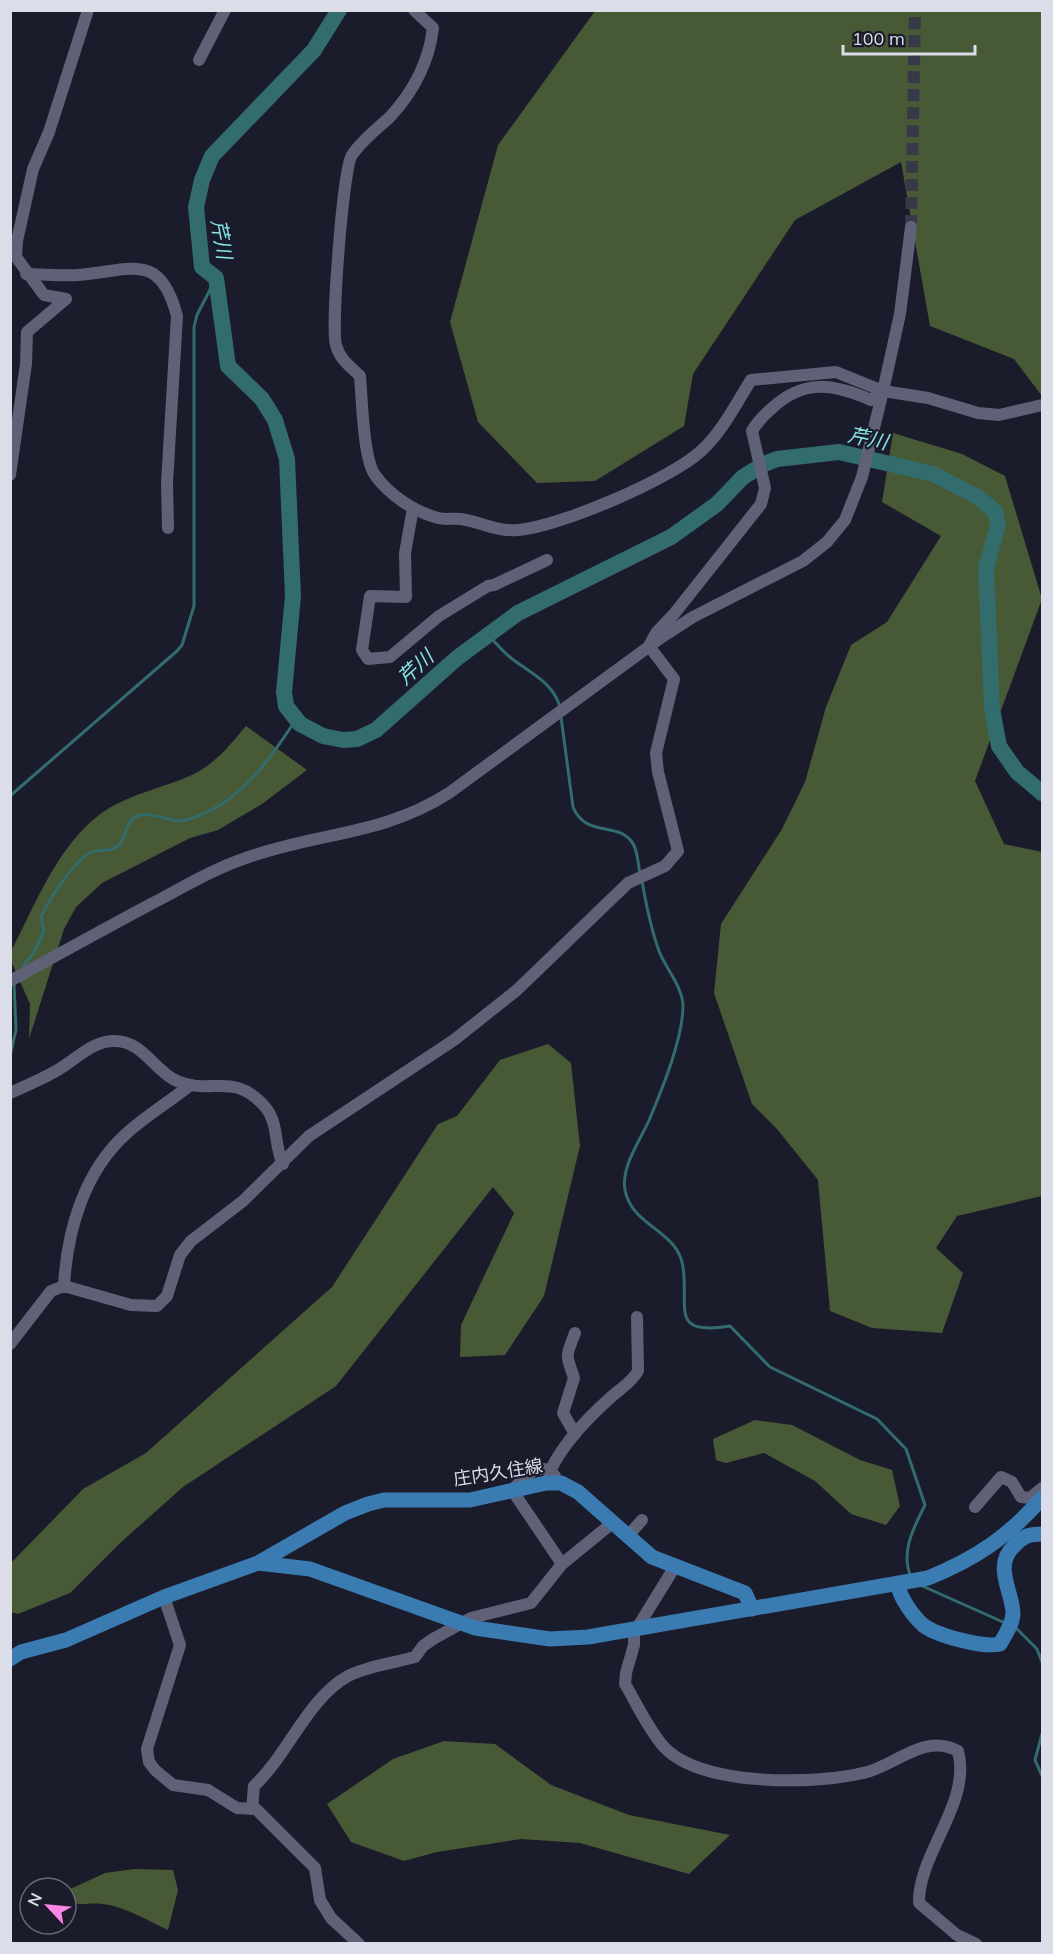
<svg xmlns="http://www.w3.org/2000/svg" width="1053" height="1954" viewBox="0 0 1053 1954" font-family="Mulish,'Noto Sans JP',sans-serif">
  <rect width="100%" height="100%" fill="#1a1c2c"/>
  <g fill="#485935">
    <path d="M595,11H1042V396L1014,359L930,326L901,162L795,220L693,374L684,426L595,481L537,483L478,422L450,322L498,145Z"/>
    <path d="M893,433L962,454L1005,476L1042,599L975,781L1004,844L1042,852V1196L957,1216L936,1248L963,1273L942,1333L872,1328L830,1311L818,1180L777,1129L752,1104L714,993L721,924L782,829L805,782L826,707L851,645L887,622L941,536L882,502Z"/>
    <path d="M246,726L307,770L262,804L218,830L190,838L102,883L76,907L64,929L29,1039L30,1004L11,961L10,953C35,906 56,848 99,815C125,795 163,788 192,775C215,764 230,745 246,726Z"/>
    <path d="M548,1044L571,1063L580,1146L544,1296L505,1355L460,1357L461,1325L514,1213L493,1187L336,1386L183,1487L119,1544L70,1593L18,1614L11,1612V1563L83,1489L146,1453L332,1287L438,1124L457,1116L500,1060Z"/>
    <path d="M755,1420L792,1425L860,1460L892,1470L900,1506L886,1525L851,1514L815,1481L764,1453L726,1463L716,1460L713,1439Z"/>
    <path d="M444,1741L495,1744L551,1785L629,1815L730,1835L689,1874L580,1843L521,1839L437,1852L404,1861L351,1842L327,1804L393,1759Z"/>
    <path d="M134,1869L173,1870L178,1890L168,1930C147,1920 126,1907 103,1904C87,1902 84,1907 66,1901V1891L105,1873Z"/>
  </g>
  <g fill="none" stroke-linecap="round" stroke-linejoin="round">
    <g stroke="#326c6c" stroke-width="3">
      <path d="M488,635C496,643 503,652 511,658C530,673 553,682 560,707"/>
      <path d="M561,717L573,807C586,838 616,821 632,842C638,850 638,864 640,874"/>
      <path d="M10,796L177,651L182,645L194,606V327L197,315L216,278"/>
      <path d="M642,881C646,904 651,929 659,951C666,969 682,986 683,1005C683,1038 663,1087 650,1118C641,1140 621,1165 625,1190C632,1227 678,1230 683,1267C689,1309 669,1336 730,1326L770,1367L877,1419L906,1449L925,1505C914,1527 900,1552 911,1577"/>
      <path d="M22,968L33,954L44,931L41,916C50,899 74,860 92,852C101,848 110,853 118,846C128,837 124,818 141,815C156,812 171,824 186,820C238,806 267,763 295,721"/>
      <path d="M10,1056L16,1030L14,983"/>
      <path d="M920,1585L1003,1622"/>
      <path d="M1017,1629L1037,1649L1042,1662"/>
      <path d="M1042,1734L1035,1760L1042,1776"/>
    </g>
    <path stroke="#326c6c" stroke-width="16" d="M339,10L314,50L212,156L202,180L196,207L202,267L216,278L228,366L262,399L275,420L287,459L293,596L284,692L286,706L300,724L323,736L343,740L357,739L376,730L457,658L518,613L671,537L717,504L743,477L764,464L777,459L839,452L933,474L976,496L995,511L998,525L986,568L992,709L999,746L1017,772L1042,793"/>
    <path stroke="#373948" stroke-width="12" stroke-dasharray="12 6" stroke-linecap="butt" d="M911,227L915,10"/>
    <g stroke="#5f6276" stroke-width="12">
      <path d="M414,10L433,28C429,62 413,92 390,117C377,129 362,140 352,155C343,167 331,328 336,345C340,360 349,365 360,376C362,398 363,458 375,475C389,495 415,512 438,518C445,520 453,518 461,519C481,522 496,532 518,530C559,527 671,479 701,451C722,432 736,404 751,380L836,372L883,391L928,398L978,413L999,415L1042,405"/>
      <path d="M199,60L225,10"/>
      <path d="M26,274C43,274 61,276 78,275C130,271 160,250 177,316L167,483L168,528"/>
      <path d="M10,475L26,364L27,332L66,299L44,295L16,257L17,241L33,169L49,132L88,10"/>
      <path d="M413,508L405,553L406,597L370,596L362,650L368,659L390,657L439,616L488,586L494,585L547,560"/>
      <path d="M10,981C57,955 104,929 151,904C182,888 213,869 246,858C318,832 382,836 449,793L662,637L693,617L803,561L827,542L845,520L862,477L883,391L900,314L911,227"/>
      <path d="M10,1093C26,1086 42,1079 56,1071C74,1061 91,1042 112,1041C142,1039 154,1071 177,1081C211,1096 234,1070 266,1108C279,1124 274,1147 283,1164"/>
      <path d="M64,1286C67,1231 84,1171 127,1133C146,1116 169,1102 189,1086"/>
      <path d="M575,1333C565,1358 566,1354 574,1378L563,1413L575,1434"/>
      <path d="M10,1344L51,1291L64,1286L131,1305L157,1306L167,1296L180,1255L191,1241L243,1201L309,1136L454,1040L517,990L628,883L665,866L678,851L658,772L656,753L674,679L649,646L656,633L674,614L761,504L765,488L752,431C757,422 763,416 771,409C803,379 832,383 871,400L883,391"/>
      <path d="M550,1471C564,1442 588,1418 611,1397C620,1389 632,1382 638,1371L637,1317"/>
      <path d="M555,1476C538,1458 525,1478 512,1490L562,1564"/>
      <path d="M975,1507L1001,1477L1012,1482L1021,1497L1030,1498L1042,1488"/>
      <path d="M627,1537L642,1520"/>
      <path d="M674,1568L634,1633V1645L626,1673L625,1684C637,1704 648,1729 664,1747C701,1787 818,1785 867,1772C897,1764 925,1733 958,1751C972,1803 918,1853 919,1903L957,1935L976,1944"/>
      <path d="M164,1597L180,1645L147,1749L149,1762L155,1770L173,1785L208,1790L237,1808L256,1809L315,1868L320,1900L331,1918L359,1944"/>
      <path d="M252,1809L254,1786C287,1756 308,1698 348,1676C367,1666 394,1663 415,1657L423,1646L433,1639L471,1618L531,1603L562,1564L611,1524"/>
    </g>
    <g stroke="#3a7bb1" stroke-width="15">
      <path d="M258,1563L345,1513L368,1504L384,1500H470L546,1483H561L578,1492L652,1557L745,1593L752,1609"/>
      <path d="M898,1585C900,1598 913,1616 923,1625C937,1636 984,1648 1000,1644C1005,1635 1013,1624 1013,1613C1012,1590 993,1566 1014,1546C1023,1536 1029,1534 1042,1534"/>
      <path d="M10,1659L21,1652L66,1640L164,1597L258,1563L310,1569L475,1628L550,1639L588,1637L928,1578C975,1559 1008,1537 1042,1498"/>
    </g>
  </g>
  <g text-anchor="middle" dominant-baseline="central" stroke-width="4.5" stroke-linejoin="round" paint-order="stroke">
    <g font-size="18" fill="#dbdde8" stroke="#1a1c2c">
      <text transform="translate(498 1472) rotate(-9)">庄内久住線</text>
    </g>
    <g font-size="20" font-style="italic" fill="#87e5e5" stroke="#1a1c2c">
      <text transform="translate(222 239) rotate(80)">芹川</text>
      <text transform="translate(868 438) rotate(12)">芹川</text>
      <text transform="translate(415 667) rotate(-42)">芹川</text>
    </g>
  </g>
  <rect width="1053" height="1954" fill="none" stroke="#dbdde8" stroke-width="24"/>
  <g transform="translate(48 1906) rotate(296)"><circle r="28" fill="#1a1c2c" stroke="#676977" stroke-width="1.5"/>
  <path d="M0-4.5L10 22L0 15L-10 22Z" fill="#fc86e3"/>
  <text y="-9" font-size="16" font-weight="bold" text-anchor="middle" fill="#dbdde8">N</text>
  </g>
  <path d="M843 45v9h132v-9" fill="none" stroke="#dbdde8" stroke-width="3"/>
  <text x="852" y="45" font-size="18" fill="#dbdde8" stroke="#1a1c2c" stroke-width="4.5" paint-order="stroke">100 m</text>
</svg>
